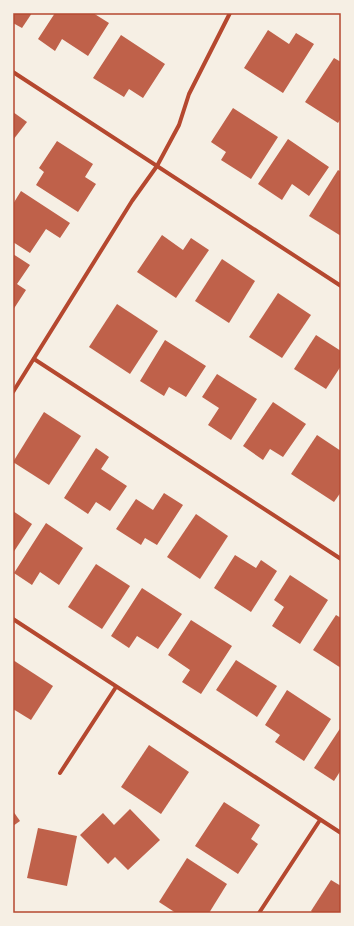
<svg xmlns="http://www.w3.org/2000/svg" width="354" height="926" viewBox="0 0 354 926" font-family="'Space Grotesk',sans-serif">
  <rect width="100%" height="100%" fill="#f6efe4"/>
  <g fill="#bf614a">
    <path d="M13,13H32L22,28L13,23Z"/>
    <path d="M55,13H93L109,23L88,56L62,39L55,51L38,39Z"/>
    <path d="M268,30L289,44L296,33L314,44L283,93L244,68Z"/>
    <path d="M121,35L165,64L143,98L129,89L124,97L93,78Z"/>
    <path d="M334,58L341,62V118L338,123L305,102Z"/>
    <path d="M233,108L278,137L251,179L221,160L226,152L211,142Z"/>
    <path d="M13,112L27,122L13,140Z"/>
    <path d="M288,139L329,167L309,196L292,184L282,200L258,184Z"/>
    <path d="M57,141L93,164L85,177L96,184L78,212L36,185L44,172L39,168Z"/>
    <path d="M338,170L341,172V236L309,216Z"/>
    <path d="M21,191L70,223L60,238L46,229L30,253L13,242V204Z"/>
    <path d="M162,235L183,250L191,238L209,250L176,298L137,272Z"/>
    <path d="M13,254L30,265L17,284L26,290L13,310Z"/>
    <path d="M222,259L255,281L229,323L195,301Z"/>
    <path d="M278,293L311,315L282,358L249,337Z"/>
    <path d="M117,304L158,331L130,374L89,347Z"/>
    <path d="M316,335L341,351V366L326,389L294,369Z"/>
    <path d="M165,340L206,366L186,397L169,387L164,396L140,381Z"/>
    <path d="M217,374L257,399L231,440L208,425L219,408L202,397Z"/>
    <path d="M273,402L306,424L283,457L270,449L263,460L243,446Z"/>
    <path d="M44,412L81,436L49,485L13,462Z"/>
    <path d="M317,435L341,451V492L334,502L291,474Z"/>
    <path d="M96,448L109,457L101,469L127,486L110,511L96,502L88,514L64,498Z"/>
    <path d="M164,493L183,505L157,545L145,538L141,545L116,529L136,499L153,510Z"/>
    <path d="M13,511L32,524L13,553Z"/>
    <path d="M196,514L228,536L200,579L167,557Z"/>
    <path d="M46,523L83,548L59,585L40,572L32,585L14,573Z"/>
    <path d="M235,555L256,568L261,560L277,571L251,612L214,588Z"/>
    <path d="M96,564L130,586L102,629L68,607Z"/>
    <path d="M290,575L328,600L300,644L272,626L284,607L274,600Z"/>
    <path d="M142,588L182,614L158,649L137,636L129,648L111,636Z"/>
    <path d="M336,615L341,618V668L313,650Z"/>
    <path d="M191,620L232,646L201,694L182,682L190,670L168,655Z"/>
    <path d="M13,660L53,686L31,720L13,709Z"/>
    <path d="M236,660L277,686L257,717L216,690Z"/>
    <path d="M287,690L331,719L304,761L275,742L280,735L265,725Z"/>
    <path d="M341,727V770L334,781L314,768Z"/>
    <path d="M149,745L189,772L161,814L121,787Z"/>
    <path d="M224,802L260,825L251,839L258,844L238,874L195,846Z"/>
    <path d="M130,809L160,840L128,870L115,857L108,864L80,835L103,813L114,825Z"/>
    <path d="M13,811L20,821L13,826Z"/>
    <path d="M38,828L77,836L67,886L27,878Z"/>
    <path d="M187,858L227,884L209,913H176L159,902Z"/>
    <path d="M331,880L341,886V913H313L311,911Z"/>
  </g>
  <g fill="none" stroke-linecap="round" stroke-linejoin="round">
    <g stroke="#b5482f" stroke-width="4">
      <path d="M13,72L341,286"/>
      <path d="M34,359L341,559"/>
      <path d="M13,392L132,201L157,166L179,125L189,94L230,13"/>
      <path d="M13,619L341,833"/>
      <path d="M60,773L116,687"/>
      <path d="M259,913L320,820"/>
    </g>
  </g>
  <rect width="354" height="926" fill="none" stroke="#f6efe4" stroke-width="28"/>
  <rect x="14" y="14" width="326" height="898" fill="none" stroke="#b5482f" stroke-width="1.5"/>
</svg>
